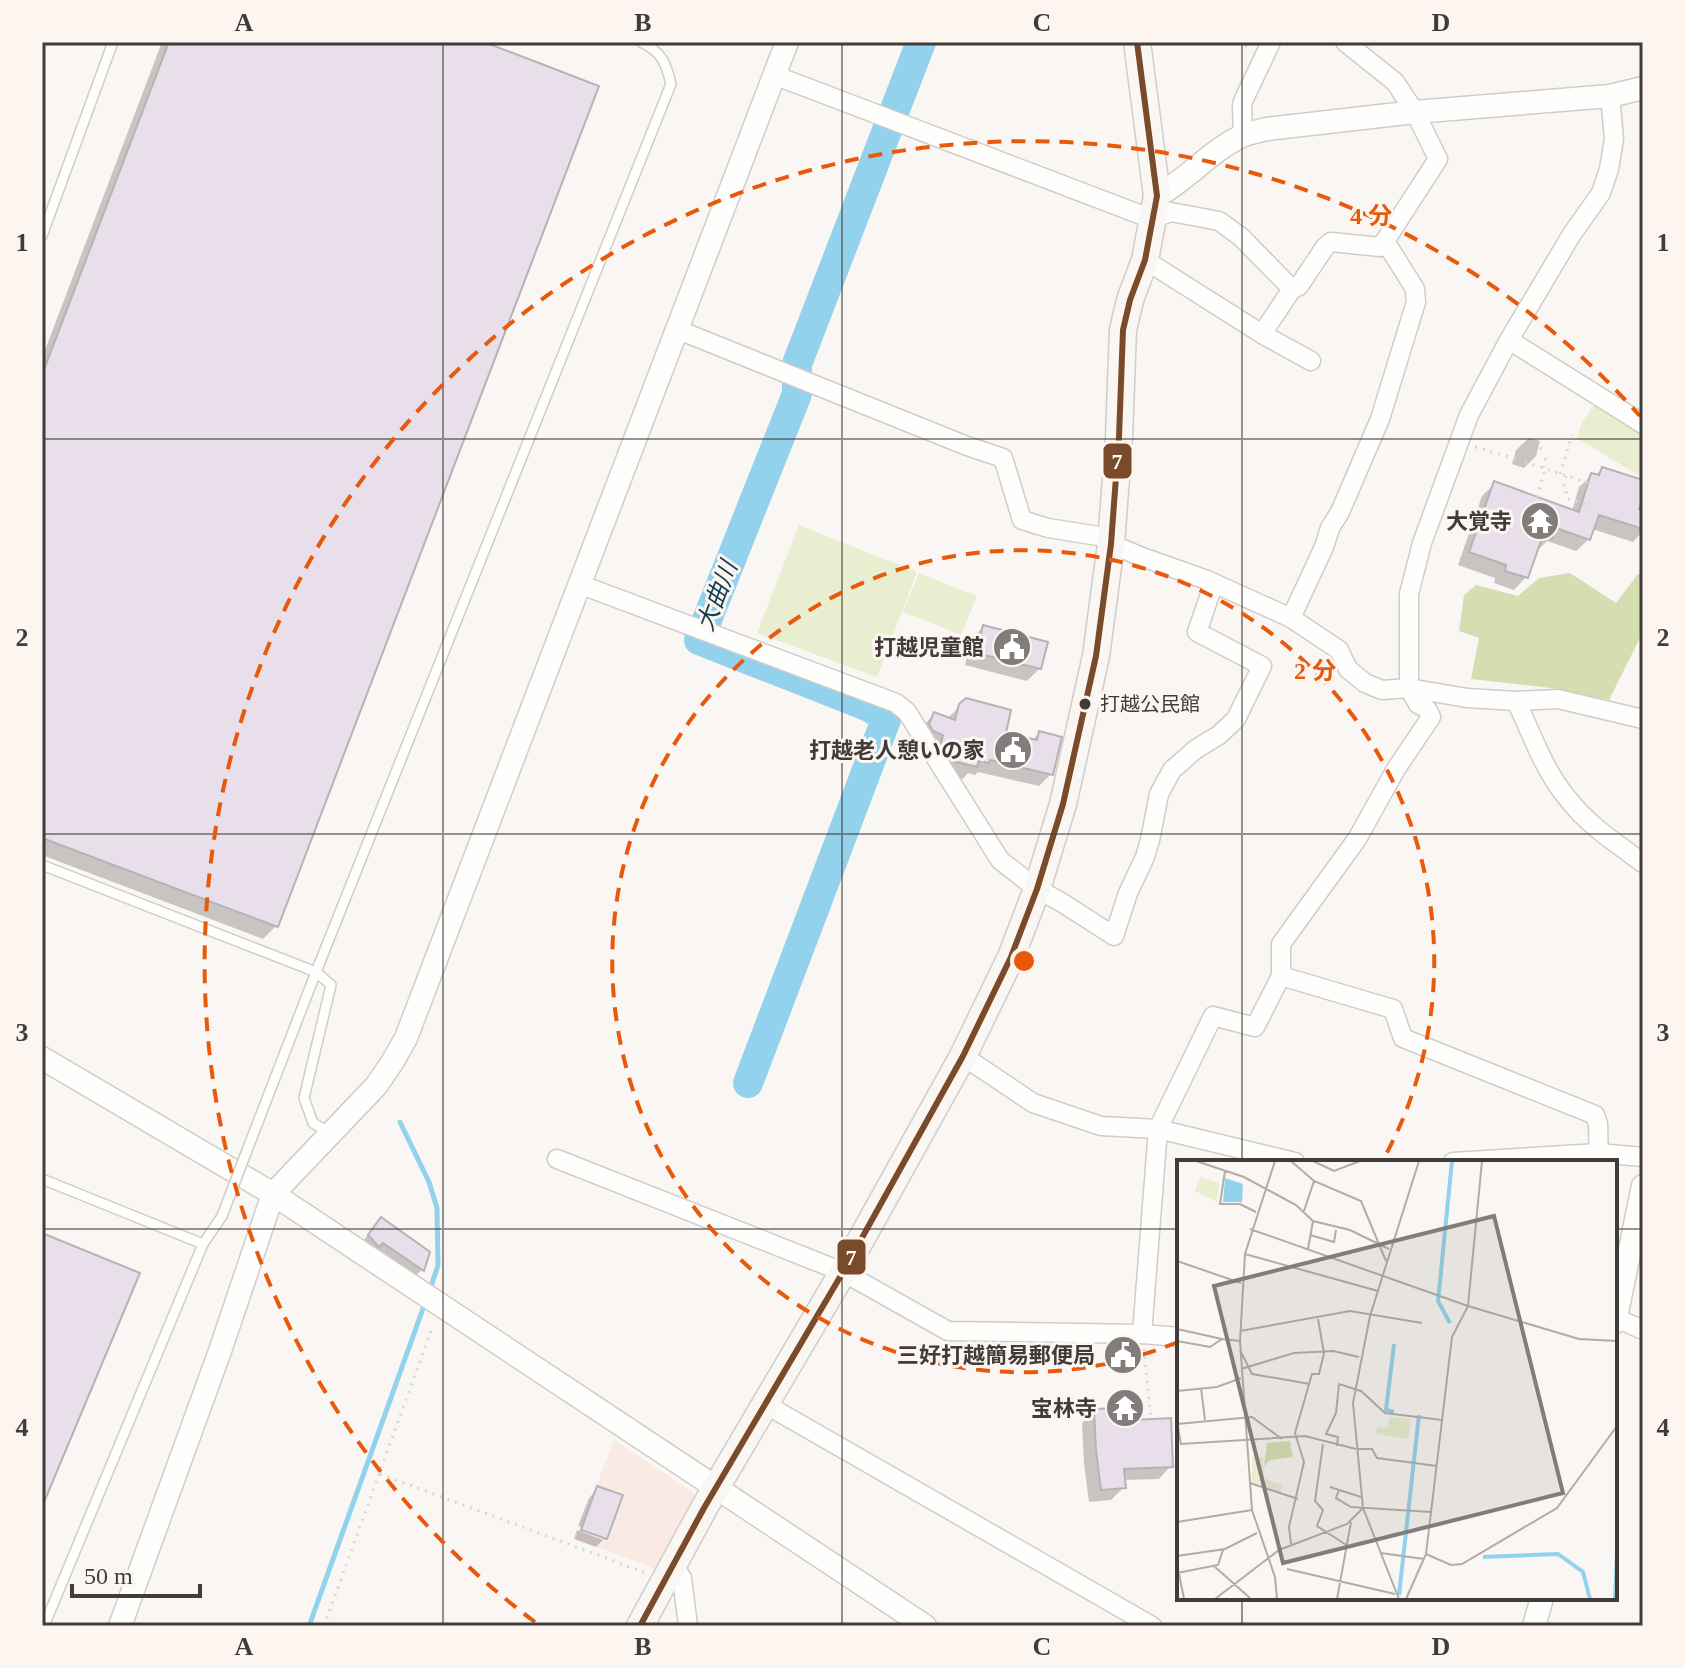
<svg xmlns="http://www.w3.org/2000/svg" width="1685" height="1668" viewBox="0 0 1685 1668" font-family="'Times New Roman','Noto Sans JP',serif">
  <rect width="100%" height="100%" fill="#faf6f3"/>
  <path fill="#f9ebe4" d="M614,1440L694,1493L695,1511L662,1571L576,1539Z"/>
  <g fill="#e8eecf">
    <path d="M1594,405L1643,436V478L1577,438L1581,424Z"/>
    <path d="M799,525L917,572L877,677L757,633Z"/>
    <path d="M919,573L977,596L961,635L903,612Z"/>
  </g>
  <path fill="#d5deb1" d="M1570,573L1616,603L1638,574H1643V632L1609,700L1551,688L1471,679L1479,638L1459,631L1464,595L1476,585L1518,596L1539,578Z"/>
  <g fill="#0003">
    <path d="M162,42H478L596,87L276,926L263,939L42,855V358Z"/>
    <path d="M1529,438L1540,441L1536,456L1524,468L1512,464L1516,450Z"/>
    <path d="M1602,469L1643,482V490L1637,510L1643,512V531L1633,542L1592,529L1589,539L1576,551L1547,541L1538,550L1536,549L1526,577L1514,590L1494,583L1495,578L1458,565L1482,496L1494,484L1572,511L1579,487L1592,475L1595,476Z"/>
    <path d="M983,627L1040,668L1027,681L965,665L971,640Z"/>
    <path d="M966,700L1003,734L1032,741L1039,733L1051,774L1039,786L978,772L975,775L968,773L963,779L940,773L922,727L934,714L947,719Z"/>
    <path d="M376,1225L427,1253L422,1270L416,1275L376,1248L373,1251L363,1241Z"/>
    <path d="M1095,1411L1113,1423L1171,1466L1159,1479L1123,1480L1124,1487L1111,1500L1089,1502L1084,1463L1082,1423Z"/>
    <path d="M598,1488L605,1538L596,1547L574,1539L577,1530L603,1540V1535L578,1526L589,1498Z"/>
  </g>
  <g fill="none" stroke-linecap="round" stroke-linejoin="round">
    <g stroke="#92d2ed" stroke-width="5">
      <path d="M400,1122L429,1182L437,1208L438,1265L430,1290"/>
      <path d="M309,1626L425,1303"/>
    </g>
    <path stroke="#92d2ed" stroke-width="30" d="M748,1083L887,717L867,706L699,640L797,394V364L921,42"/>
  </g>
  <g fill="#e8dfeb" stroke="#b6b3b4" stroke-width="2">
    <path d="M169,42H484L599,86L278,927L42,838V375Z"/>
    <path d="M1602,467L1643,480V497L1639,509L1643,510V529L1599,515L1590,540L1556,528L1552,539L1543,535L1528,578L1505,571L1506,565L1469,552L1494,481L1579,512L1591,473L1599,475Z"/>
    <path d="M983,625L1048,642L1041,669L976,653Z"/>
    <path d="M966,698L1011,710L1006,733L1037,740L1039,731L1062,737L1053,775L990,760L989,763L979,761L977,767L952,761L947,754L948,751L941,744L943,735L933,731L929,724L934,712L955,720L959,704Z"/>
    <path d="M381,1217L430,1252L424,1271L383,1243L379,1247L368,1235Z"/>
    <path d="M42,1233L140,1273L42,1507Z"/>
    <path d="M1115,1408V1421L1171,1418L1173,1467L1124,1469L1126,1488L1101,1490L1096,1450L1094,1409Z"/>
    <path d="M597,1486L623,1495L607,1539L581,1530Z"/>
  </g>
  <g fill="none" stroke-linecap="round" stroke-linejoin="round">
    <defs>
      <g id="service">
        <path d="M42,236L113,42"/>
        <path d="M42,865L316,972L331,985L304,1098L313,1123L330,1133"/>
        <path d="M246,1153L316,972L671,84C666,63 662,52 641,42"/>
        <path d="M42,1179L203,1244"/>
        <path d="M44,1626L203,1244L222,1216"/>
      </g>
      <g id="minor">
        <path d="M774,75L1152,219L1171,212L1219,221L1241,237L1292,289L1262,334"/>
        <path d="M1243,135L1242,105L1244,99L1271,42"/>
        <path d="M1145,260L1262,334L1311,361"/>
        <path d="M1292,289L1299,286L1325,247L1331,242L1380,247L1385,241"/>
        <path d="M676,329L967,446L1003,458L1022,520L1048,528L1111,538"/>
        <path d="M1509,340L1643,424"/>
        <path d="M1111,544L1142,557L1207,580L1291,618L1339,650L1348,669L1365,683L1382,690L1409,688L1467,698L1516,701L1558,699L1643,719"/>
        <path d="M579,584L896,703L907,712L1000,860L1037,889L1061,902L1114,936L1128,893L1145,857L1150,840L1159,794L1172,770L1196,749L1219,735L1236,719L1262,666L1197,632L1214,583"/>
        <path d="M1291,618L1324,547L1330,528L1340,512L1380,419L1416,302L1415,289L1385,241L1438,159L1415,112L1395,82L1345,42"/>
        <path d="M1516,701C1532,734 1544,771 1568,799C1588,825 1617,844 1643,863"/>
        <path d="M1281,976L1393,1009L1403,1038L1595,1115L1598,1124L1599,1162"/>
        <path d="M963,1056L1033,1103L1101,1126L1158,1129L1295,1162"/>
        <path d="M557,1159L843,1272L948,1331L1142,1334L1179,1337"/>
        <path d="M1453,1162L1598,1153L1643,1157"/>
        <path d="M1616,1318L1643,1330"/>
        <path d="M1142,1334L1158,1129L1213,1016L1255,1027L1281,976V944L1357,839L1396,769L1431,717L1427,709L1418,704L1409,688V594L1422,543L1469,415L1509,340L1572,234L1601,193L1609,169L1614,139L1610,96"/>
        <path d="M765,1404L1152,1626"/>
        <path d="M673,1564L682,1578L688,1626"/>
      </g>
      <g id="tertiary">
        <path d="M1157,196C1187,180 1210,151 1242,136C1249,133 1259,131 1267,129L1415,112L1610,96L1643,88"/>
        <path d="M42,1058L273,1194L925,1626"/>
        <path d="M1615,1322L1643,1186"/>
        <path d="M120,1626L220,1351L273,1194L376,1086L393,1061L406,1038L787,42"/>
        <path d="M1534,1626L1542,1598"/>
      </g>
      <path id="secondary" d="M640,1626L704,1508L843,1272L963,1056L1011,957L1037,889L1063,804L1096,656L1111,544L1119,437L1123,330L1130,300L1145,260L1157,196L1137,42"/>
    </defs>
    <use href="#service" stroke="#d0ccc9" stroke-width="12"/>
    <use href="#minor" stroke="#d0ccc9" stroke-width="21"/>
    <use href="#tertiary" stroke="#d0ccc9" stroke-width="25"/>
    <use href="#secondary" stroke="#d0ccc9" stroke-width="29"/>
    <g stroke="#d9d7d6" stroke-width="3" stroke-dasharray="2 6" stroke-linecap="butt">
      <path d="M1238,42L1250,48"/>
      <path d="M1475,447L1517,459"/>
      <path d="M1540,448L1545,450"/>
      <path d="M1525,462L1588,483"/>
      <path d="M1543,468L1547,454"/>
      <path d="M1560,474L1572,435"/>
      <path d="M1566,476L1564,484L1568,499L1588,505"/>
      <path d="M1537,497L1545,470"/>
      <path d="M1144,1349L1151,1419"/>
      <path d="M380,1474L646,1573"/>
      <path d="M324,1626L433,1325"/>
    </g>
    <use href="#service" stroke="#fefefd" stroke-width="9"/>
    <use href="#minor" stroke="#fefefd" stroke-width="18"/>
    <use href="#tertiary" stroke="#fefefd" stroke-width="22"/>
    <use href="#secondary" stroke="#f9f7f4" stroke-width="26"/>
    <defs>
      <path id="service-bridge" d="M222,1216L246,1153"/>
    </defs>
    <use href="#service-bridge" stroke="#d0ccc9" stroke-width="12" stroke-linecap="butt"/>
    <use href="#service-bridge" stroke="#fefefd" stroke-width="9"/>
    <defs>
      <path id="bus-1" d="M640,1626L704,1508L843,1272L963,1056L1011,957L1037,889L1063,804L1096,656L1111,544L1119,437L1123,330L1130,300L1145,260L1157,196L1137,42"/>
    </defs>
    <use href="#bus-1" stroke="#fdf5f0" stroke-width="12"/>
    <use href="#bus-1" stroke="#7a4b2a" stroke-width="6"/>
  </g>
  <path fill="none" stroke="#413c39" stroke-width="2" stroke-opacity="0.55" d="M443,42V1626M842,42V1626M1242,42V1162M42,439H1643M42,834H1643M42,1229H1179M1615,1229H1643M1242,1598V1626"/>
  <g fill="none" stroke="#e8590c" stroke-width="4" stroke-dasharray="14 10">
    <path d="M1178 1342A411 411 0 1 1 1383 1160"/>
    <path d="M535 1622A822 822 0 1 1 1640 416"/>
  </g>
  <defs>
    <symbol id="temple-disc" viewBox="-11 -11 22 22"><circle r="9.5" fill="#827d7a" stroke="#fdf5f0"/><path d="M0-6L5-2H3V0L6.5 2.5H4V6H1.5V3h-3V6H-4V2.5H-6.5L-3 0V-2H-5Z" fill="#fff"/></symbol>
    <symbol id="civic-disc" viewBox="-11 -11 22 22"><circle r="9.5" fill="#827d7a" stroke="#fdf5f0"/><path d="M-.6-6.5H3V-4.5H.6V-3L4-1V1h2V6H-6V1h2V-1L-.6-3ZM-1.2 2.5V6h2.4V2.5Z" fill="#fff"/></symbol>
  </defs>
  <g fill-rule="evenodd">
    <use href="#temple-disc" x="1518" y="499" width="44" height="44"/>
    <use href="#civic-disc" x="990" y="625" width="44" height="44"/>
    <use href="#civic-disc" x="991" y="728" width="44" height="44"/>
    <use href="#civic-disc" x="1101" y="1333" width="44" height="44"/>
    <use href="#temple-disc" x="1103" y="1386" width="44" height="44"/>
  </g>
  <circle fill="#413c39" stroke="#fdf5f0" stroke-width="3" cx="1085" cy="704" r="7"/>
  <g text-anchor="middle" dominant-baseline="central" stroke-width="6" stroke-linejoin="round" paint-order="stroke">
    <g font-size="20" fill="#413c39" stroke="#fdf5f0" text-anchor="start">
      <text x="1100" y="704">打越公民館</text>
    </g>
    <g font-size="22" font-weight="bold" fill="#413c39" stroke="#fdf5f0" text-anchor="end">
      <text x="1512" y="521">大覚寺</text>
      <text x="984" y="647">打越児童館</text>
      <text x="985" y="750">打越老人憩いの家</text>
      <text x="1095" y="1355">三好打越簡易郵便局</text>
      <text x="1097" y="1408">宝林寺</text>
    </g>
    <g font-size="24" font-style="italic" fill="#143e4f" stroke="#fdf5f0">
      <text transform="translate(717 596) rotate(-69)">大曲川</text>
    </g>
  </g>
  <g transform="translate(1177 1160)">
    <rect width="440" height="440" fill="#faf6f3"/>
    <path d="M23,17L42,23L40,42L18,31ZM212,257L234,259L231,279L199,274L200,267L211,268ZM75,297H86L87,319L106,325L104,332L75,322Z" fill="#e8eecf"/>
    <path d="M113,281L116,297L93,300L87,306L90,283Z" fill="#d5deb1"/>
    <path d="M48,18L66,24L65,42H46Z" fill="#92d2ed"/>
    <path fill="none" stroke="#92d2ed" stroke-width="4" d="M273,163L261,141L275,1M217,252L209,250L217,184M306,397L381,394L406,412L413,439M222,435L242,255M438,439L440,395"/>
    <path fill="none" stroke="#b0aca9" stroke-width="2" d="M19,1L67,17L119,45L136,61L173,70L212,89M98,1L68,94L63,181L75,350L98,417L100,439M114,1L137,21L184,41L209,101M136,1L157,11L183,1M48,11L43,44H63L79,52M127,51L137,21M73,69L291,146L402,179L440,181M133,75L157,82L159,70M131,89L136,61M68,94L201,131M0,101L64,123M0,169L45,179M63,171L173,151L245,163M0,181L33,187L45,179L63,181M63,190L75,214L133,224M64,209L117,193L156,191L182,197M24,228L28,260M0,231L40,227L64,218M0,262L4,284L128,276L179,289M0,264L75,257L105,279M146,284L138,341L146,350L140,366L171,386M160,286L161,277L149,274L159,253L162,224L184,231L208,253L265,260M180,289H195L200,298L260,306M73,323L121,339M153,327L184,337M162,330L159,338L174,347L254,352M0,362L75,350M114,384L112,367L127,302L118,273L135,214H142L147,193L141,159M204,393L247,399M249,394L274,405L285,404L380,348L440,266M0,396L48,389L80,373M0,404L7,439M37,406L74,439M110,409L218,434M0,413L41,405L46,390M38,439L102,390L170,364L186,348M160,439L174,362M222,439L186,348L176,243L193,156L242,1M229,439L249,394L275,177L291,146L305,1"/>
    <path fill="#827d7a" fill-opacity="0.15" stroke="#827d7a" stroke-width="4" d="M317,56L386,333L106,403L37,126Z"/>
    <rect width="440" height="440" fill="none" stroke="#413c39" stroke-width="4"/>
  </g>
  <circle cx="1024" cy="961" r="12" fill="#e8590c" stroke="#fdf5f0" stroke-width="4"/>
  <g font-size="24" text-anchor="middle" font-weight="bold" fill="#e8590c" stroke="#fdf5f0" stroke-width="6" stroke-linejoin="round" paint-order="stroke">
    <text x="1371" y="224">4 分</text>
    <text x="1315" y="679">2 分</text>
  </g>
  <g stroke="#fdf5f0" stroke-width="3">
    <rect x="1102" y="442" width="31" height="38" rx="8" fill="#7a4b2a"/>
    <rect x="836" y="1238" width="31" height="38" rx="8" fill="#7a4b2a"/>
  </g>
  <g font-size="22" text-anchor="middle" font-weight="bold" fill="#fff">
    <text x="1117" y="469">7</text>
    <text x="851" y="1265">7</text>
  </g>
  <rect width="1685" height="1668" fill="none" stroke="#fdf5f0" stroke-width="88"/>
  <path d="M72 1584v12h128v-12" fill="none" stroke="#413c39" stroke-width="4"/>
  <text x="84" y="1584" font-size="24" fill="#413c39" stroke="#fdf5f0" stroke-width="6" paint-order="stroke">50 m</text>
  <rect x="44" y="44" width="1597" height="1580" fill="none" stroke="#413c39" stroke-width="3"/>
  <g font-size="26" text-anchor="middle" font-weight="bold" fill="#413c39">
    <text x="244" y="31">A</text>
    <text x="643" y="31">B</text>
    <text x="1042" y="31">C</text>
    <text x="1441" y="31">D</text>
    <text x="22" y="251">1</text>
    <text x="1663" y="251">1</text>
    <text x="22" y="646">2</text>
    <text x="1663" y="646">2</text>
    <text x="22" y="1041">3</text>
    <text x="1663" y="1041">3</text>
    <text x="22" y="1436">4</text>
    <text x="1663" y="1436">4</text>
    <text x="244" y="1655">A</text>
    <text x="643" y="1655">B</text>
    <text x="1042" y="1655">C</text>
    <text x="1441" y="1655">D</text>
  </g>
</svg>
